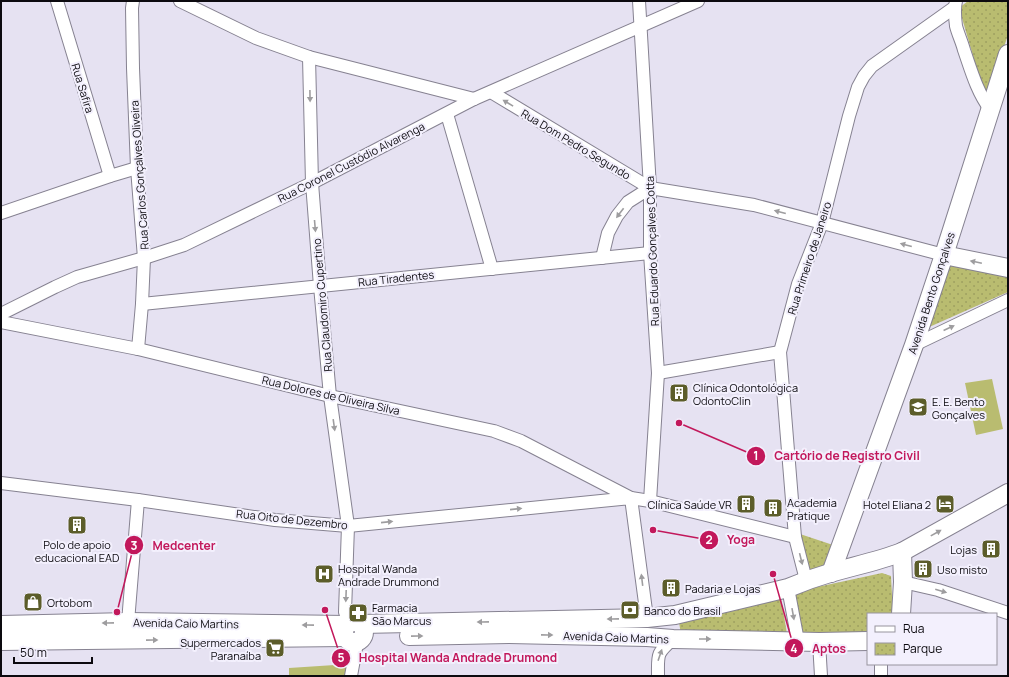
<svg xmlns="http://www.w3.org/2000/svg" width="1009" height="677" viewBox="0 0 1009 677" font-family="Manrope,sans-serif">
  <defs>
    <pattern id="park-dots" width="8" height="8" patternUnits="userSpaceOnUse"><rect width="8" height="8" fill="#b9bc70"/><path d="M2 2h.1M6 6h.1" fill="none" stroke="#9ea060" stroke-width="1.8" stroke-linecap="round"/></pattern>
  </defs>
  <rect width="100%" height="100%" fill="#e6e2f2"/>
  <g fill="url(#park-dots)">
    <path d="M968,1H1008V35L986,100L959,8Z"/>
    <path d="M948,263L1008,275V292L927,328Z"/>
    <path d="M800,534L836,546L829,568L809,573Z"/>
    <path d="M882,573L891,576L893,614H868V632L802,635L794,592Z"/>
    <path d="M781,598L787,634L681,635L679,622Z"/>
  </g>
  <g fill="#b9bc70">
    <path d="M992,379L1003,429L976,435L965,383Z"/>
    <path d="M350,664L348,676H289V668Z"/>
  </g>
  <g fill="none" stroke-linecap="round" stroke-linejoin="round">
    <defs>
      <g id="street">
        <path d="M57,1L110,176"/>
        <path d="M133,1L132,8L133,68L137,168L144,258L142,304L138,349"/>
        <path d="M180,1L256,38L309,57L474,99"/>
        <path d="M639,1L650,188V253L658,373L650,501"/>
        <path d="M956,1C954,9 955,18 956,26C958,34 962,42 964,50C971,70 977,92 990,109"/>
        <path d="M309,57L312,183L320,286L330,396L348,526L345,612L349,623"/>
        <path d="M491,92L650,188L754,205L944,255"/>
        <path d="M447,114L492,269"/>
        <path d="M1,213L110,176L137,168"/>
        <path d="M602,258L608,233L617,216L628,202L650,188"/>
        <path d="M142,304L650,253"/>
        <path d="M1,314L55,287L77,277L144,258L184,245L312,183L474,99L698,1"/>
        <path d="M1,322L138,349L330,396L494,431L521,441L631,498L650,501L795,537"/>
        <path d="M914,345L1008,300"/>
        <path d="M658,373L780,352"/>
        <path d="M1,483L138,500L275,520L348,526L631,498L647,618"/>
        <path d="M806,580L795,537L780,352L798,284L822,223L849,116L858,87L864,76L872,66L955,7"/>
        <path d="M903,582L938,590L1008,613"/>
        <path d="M788,588L798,641"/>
        <path d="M128,622L138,500"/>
        <path d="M819,642L821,676"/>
        <path d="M351,676L357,643"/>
        <path d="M658,676C658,654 656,654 673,639"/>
        <path d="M881,676V664"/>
      </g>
      <g id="secondary">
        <path d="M944,255L1008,268"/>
        <path d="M831,573L914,345L944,255L1008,54"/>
        <path d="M901,614L903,582L902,552"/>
        <circle cx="354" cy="632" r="10"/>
        <path d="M361,624L647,618L675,615L788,588C802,582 816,577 830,573C854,566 879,561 902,552L1008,493"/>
        <path d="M1,625L128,622L347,625"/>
        <path d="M409,636L509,634L647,637L673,639L819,642L868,641"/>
        <path d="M1,641L345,637"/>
      </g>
    </defs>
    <use href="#street" stroke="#868291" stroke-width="14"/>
    <use href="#secondary" stroke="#868291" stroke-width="20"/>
    <use href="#street" stroke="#fff" stroke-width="12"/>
    <use href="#secondary" stroke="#fff" stroke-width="18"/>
  </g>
  <defs><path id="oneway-solid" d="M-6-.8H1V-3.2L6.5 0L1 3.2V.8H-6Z"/></defs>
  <g fill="#9e9d9f">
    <use href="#oneway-solid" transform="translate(310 96) rotate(89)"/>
    <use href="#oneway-solid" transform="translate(508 103) rotate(-149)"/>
    <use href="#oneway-solid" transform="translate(780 212) rotate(-165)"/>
    <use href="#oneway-solid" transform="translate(620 213) rotate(127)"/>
    <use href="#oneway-solid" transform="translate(315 226) rotate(85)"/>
    <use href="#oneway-solid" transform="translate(906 245) rotate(-165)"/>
    <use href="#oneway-solid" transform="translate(976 262) rotate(-168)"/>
    <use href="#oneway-solid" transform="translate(949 328) rotate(-25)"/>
    <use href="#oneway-solid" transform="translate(334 425) rotate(82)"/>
    <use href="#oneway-solid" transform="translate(516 509) rotate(-6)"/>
    <use href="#oneway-solid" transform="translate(387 522) rotate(-6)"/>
    <use href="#oneway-solid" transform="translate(936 533) rotate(-29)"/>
    <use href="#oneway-solid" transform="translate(801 559) rotate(76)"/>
    <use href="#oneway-solid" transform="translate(642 580) rotate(-97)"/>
    <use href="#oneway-solid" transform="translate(941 591) rotate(16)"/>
    <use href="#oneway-solid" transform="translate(346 596) rotate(92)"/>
    <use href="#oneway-solid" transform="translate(793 614) rotate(80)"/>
    <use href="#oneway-solid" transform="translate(613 619) rotate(179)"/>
    <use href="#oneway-solid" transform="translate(483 622) rotate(179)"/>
    <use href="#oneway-solid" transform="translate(108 623) rotate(179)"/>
    <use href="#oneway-solid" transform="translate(308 625) rotate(-179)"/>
    <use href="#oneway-solid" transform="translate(547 635) rotate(1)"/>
    <use href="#oneway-solid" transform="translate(417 636) rotate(-1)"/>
    <use href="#oneway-solid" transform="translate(705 639)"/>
    <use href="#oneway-solid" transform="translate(152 640) rotate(-1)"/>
    <use href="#oneway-solid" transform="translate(660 655) rotate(-71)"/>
  </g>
  <defs>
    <symbol id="building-square" viewBox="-11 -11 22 22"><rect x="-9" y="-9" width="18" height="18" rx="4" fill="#5c5d2a" stroke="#f3f0fd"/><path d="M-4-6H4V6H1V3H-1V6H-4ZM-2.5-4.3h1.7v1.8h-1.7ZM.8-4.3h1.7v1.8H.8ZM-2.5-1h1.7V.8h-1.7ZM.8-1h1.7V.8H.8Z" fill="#fff"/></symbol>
    <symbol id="school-square" viewBox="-11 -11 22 22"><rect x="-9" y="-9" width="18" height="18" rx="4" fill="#5c5d2a" stroke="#f3f0fd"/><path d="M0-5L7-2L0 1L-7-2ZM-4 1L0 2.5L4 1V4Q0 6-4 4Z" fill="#fff"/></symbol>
    <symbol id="hotel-square" viewBox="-11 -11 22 22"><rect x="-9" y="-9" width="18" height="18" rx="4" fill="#5c5d2a" stroke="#f3f0fd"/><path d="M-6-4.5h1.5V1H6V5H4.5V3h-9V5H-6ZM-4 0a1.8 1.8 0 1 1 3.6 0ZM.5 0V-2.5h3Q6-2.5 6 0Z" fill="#fff"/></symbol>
    <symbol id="hospital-square" viewBox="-11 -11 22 22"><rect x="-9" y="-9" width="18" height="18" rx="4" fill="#5c5d2a" stroke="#f3f0fd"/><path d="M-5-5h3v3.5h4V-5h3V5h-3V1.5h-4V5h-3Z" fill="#fff"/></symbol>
    <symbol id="shop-square" viewBox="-11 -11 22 22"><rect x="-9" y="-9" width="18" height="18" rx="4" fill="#5c5d2a" stroke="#f3f0fd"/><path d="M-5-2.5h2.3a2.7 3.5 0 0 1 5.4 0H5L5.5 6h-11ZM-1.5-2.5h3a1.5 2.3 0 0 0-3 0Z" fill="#fff"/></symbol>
    <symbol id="bank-square" viewBox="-11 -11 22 22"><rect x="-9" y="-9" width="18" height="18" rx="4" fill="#5c5d2a" stroke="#f3f0fd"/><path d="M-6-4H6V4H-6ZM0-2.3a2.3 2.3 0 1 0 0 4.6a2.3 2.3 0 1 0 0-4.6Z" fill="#fff"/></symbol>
    <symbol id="pharmacy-square" viewBox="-11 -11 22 22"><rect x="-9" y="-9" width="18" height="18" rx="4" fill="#5c5d2a" stroke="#f3f0fd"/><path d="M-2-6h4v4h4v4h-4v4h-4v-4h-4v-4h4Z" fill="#fff"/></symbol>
    <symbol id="supermarket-square" viewBox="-11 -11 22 22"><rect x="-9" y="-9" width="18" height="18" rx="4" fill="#5c5d2a" stroke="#f3f0fd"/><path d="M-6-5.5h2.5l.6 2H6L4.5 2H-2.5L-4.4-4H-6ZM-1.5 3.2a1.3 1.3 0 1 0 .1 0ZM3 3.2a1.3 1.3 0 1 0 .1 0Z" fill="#fff"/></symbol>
  </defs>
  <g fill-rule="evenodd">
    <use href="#building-square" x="668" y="382" width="22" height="22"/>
    <use href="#school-square" x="907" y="396" width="22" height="22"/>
    <use href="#building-square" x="735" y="493" width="22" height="22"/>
    <use href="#hotel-square" x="934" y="493" width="22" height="22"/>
    <use href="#building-square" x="762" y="497" width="22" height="22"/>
    <use href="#building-square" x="66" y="514" width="22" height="22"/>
    <use href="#building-square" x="980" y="538" width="22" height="22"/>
    <use href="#building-square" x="912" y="558" width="22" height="22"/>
    <use href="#hospital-square" x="313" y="563" width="22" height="22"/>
    <use href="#building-square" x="660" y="577" width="22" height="22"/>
    <use href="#shop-square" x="22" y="591" width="22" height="22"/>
    <use href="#bank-square" x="619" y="599" width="22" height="22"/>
    <use href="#pharmacy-square" x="347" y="602" width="22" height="22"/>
    <use href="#supermarket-square" x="264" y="637" width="22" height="22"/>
  </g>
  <g text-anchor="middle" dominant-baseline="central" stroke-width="4" stroke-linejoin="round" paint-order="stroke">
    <g font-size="11" fill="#0c0a0f" stroke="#f3f0fd">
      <text transform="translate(83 88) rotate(73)">Rua Safira</text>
      <text transform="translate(576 144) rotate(31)">Rua Dom Pedro Segundo</text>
      <text transform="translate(351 162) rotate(-27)">Rua Coronel Custódio Alvarenga</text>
      <text transform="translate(139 175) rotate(-94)">Rua Carlos Gonçalves Oliveira</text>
      <text transform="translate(652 251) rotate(-92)">Rua Eduardo Gonçalves Cotta</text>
      <text transform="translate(809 258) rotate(-72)">Rua Primeiro de Janeiro</text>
      <text transform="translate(396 278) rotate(-6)">Rua Tiradentes</text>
      <text transform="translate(931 293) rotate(-72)">Avenida Bento Gonçalves</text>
      <text transform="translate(322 305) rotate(-95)">Rua Claudomiro Cupertino</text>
      <text transform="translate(331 395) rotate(13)">Rua Dolores de Oliveira Silva</text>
      <text transform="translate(292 519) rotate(6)">Rua Oito de Dezembro</text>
      <text transform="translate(186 623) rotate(1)">Avenida Caio Martins</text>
      <text transform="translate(616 637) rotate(2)">Avenida Caio Martins</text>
    </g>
    <g font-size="11" fill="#0c0a0f" stroke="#f3f0fd" text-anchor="start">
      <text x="693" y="387">Clínica Odontológica<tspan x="693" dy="13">OdontoClin</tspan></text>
      <text x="932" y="401">E. E. Bento<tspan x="932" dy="13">Gonçalves</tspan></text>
      <text x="787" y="502">Academia<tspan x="787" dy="13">Pratique</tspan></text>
      <text x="732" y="504" text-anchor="end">Clínica Saúde VR</text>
      <text x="931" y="504" text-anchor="end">Hotel Eliana 2</text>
      <text x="77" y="544" text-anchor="middle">Polo de apoio<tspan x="77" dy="13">educacional EAD</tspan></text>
      <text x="977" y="549" text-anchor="end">Lojas</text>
      <text x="338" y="568">Hospital Wanda<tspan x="338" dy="13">Andrade Drummond</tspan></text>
      <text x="937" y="569">Uso misto</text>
      <text x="685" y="588">Padaria e Lojas</text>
      <text x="47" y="602">Ortobom</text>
      <text x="372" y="607">Farmacia<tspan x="372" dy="13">São Marcus</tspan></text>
      <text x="644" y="610">Banco do Brasil</text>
      <text x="261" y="642" text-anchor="end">Supermercados<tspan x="261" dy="13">Paranaíba</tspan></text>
    </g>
  </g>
  <path fill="none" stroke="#c2185b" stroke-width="1.5" d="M679 423L756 456M653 530L709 540M117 612L134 545M773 574L794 648M325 610L341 658"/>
  <g fill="#c2185b" stroke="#f3f0fd" stroke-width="1.5">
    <circle cx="679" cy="423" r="4"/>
    <circle cx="653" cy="530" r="4"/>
    <circle cx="117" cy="612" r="4"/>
    <circle cx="773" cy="574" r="4"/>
    <circle cx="325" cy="610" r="4"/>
    <circle cx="756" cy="456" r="10"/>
    <circle cx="709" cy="540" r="10"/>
    <circle cx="134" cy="545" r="10"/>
    <circle cx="794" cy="648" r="10"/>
    <circle cx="341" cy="658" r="10"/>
  </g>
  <g font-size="12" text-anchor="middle" font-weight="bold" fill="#fff">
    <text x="756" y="460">1</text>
    <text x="709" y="544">2</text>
    <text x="134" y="550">3</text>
    <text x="794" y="653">4</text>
    <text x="341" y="662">5</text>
  </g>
  <g font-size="12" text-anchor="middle" font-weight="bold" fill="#c2185b" stroke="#f3f0fd" stroke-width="4" stroke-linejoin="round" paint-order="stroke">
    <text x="847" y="460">Cartório de Registro Civil</text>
    <text x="741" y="544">Yoga</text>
    <text x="184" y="550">Medcenter</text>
    <text x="829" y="653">Aptos</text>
    <text x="458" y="662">Hospital Wanda Andrade Drumond</text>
  </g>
  <rect width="1009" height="677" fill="none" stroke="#0c0a0f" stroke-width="4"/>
  <rect x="867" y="613" width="130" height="52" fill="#f3f0fd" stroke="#97949e"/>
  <rect x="875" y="626" width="20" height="6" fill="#ffffff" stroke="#97949e"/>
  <text x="903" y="633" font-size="12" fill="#0c0a0f">Rua</text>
  <rect x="875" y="643" width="20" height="12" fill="url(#park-dots)" stroke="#97949e"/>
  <text x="903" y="653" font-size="12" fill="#0c0a0f">Parque</text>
  <path d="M14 657v6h78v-6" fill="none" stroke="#0c0a0f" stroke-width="2"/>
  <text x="20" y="657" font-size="12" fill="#0c0a0f" stroke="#f3f0fd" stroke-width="3" paint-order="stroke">50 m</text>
</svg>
